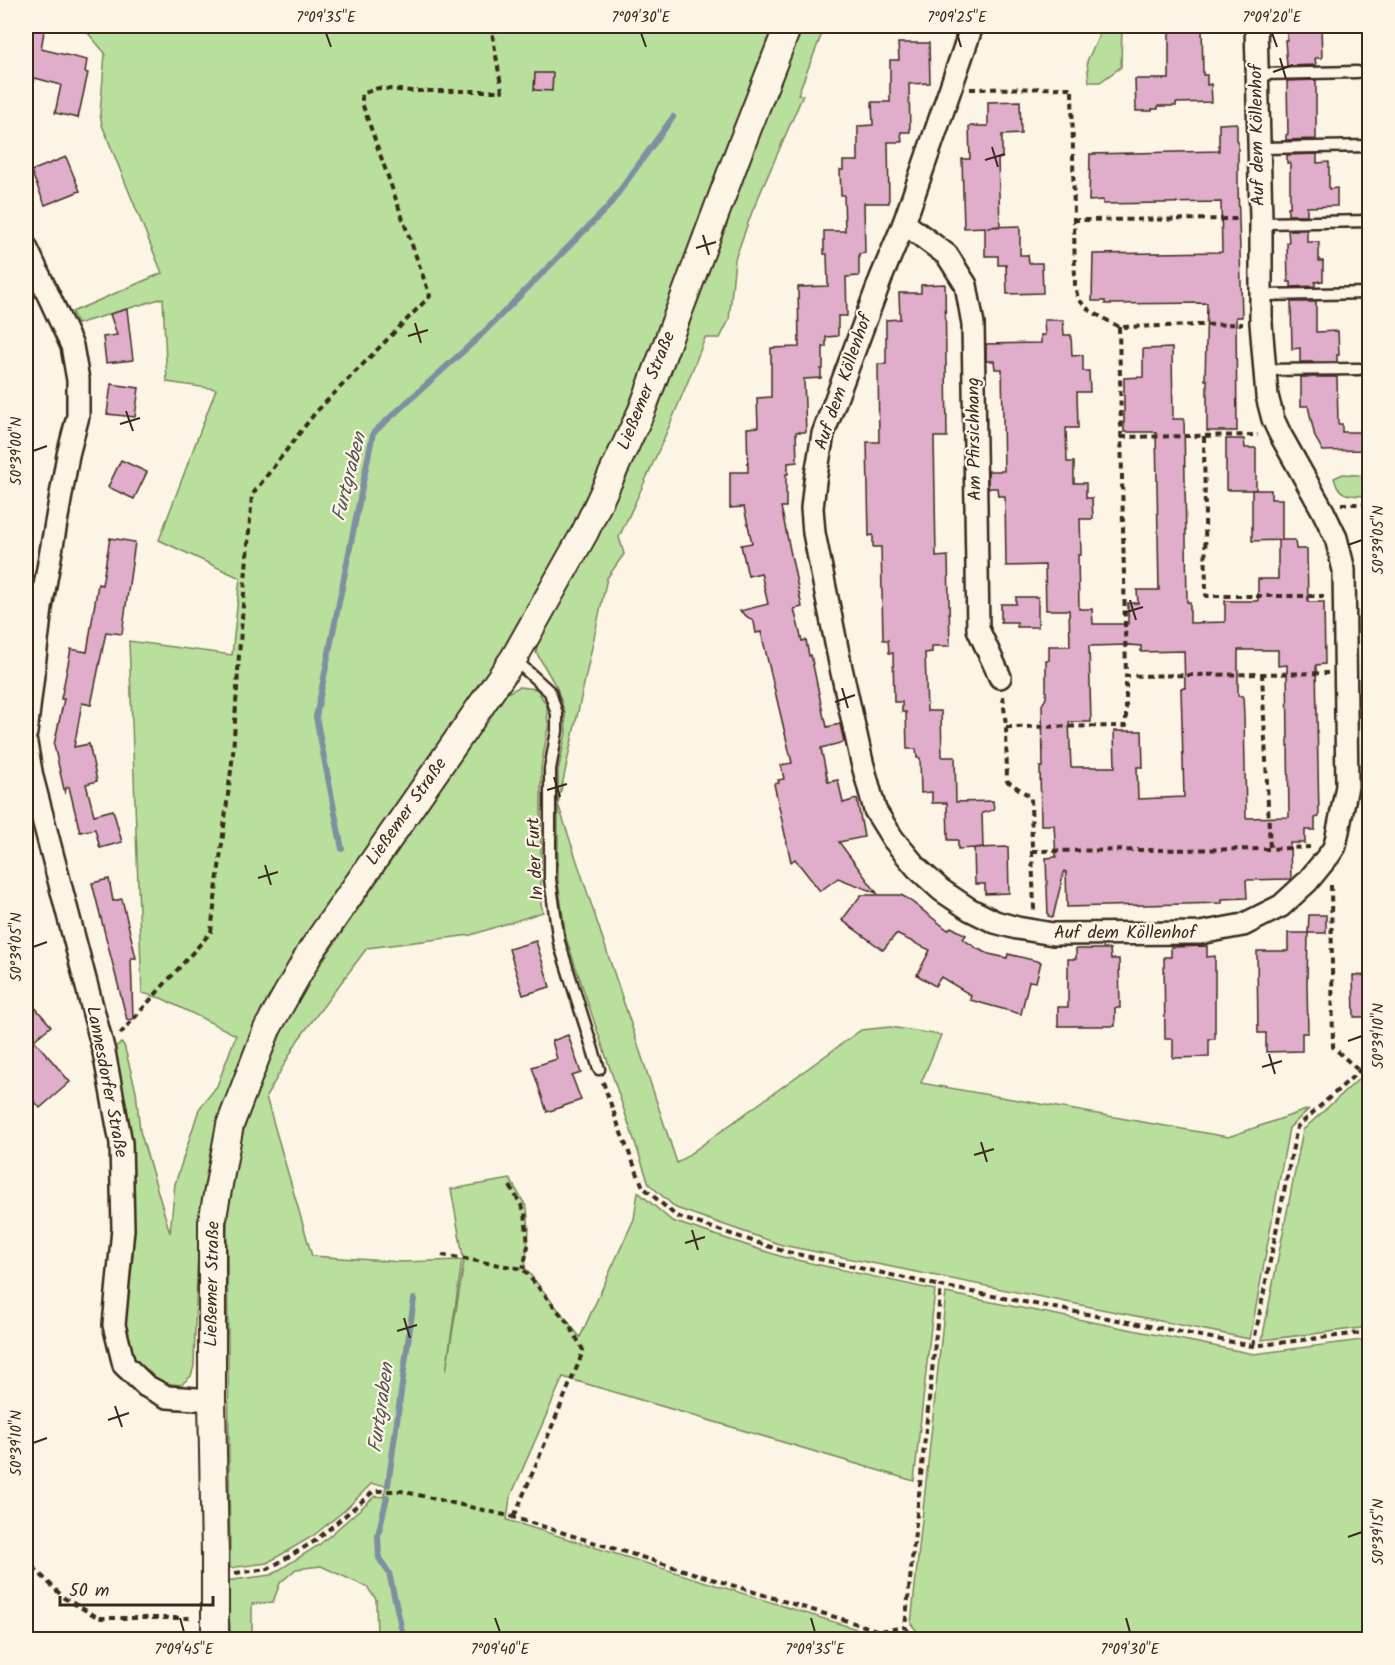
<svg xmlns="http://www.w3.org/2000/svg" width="1395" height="1665" viewBox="0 0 1395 1665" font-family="Kalam,sans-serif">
  <rect width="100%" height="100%" fill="#fcf5e5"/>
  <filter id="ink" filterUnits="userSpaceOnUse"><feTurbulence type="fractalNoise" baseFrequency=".0167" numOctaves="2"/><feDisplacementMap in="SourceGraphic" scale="12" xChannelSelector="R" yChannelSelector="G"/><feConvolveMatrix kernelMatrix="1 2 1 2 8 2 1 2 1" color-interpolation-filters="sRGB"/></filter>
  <g filter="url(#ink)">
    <g fill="#b8e09c" stroke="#7a855d" stroke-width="1.5">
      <path d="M82,26H146L160,30L158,26H776L670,301L607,460L580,516L489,676L259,1020C238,1067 219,1116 209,1166C196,1232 196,1300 194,1366L191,1376L181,1385C175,1384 168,1384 162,1382C136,1376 129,1348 124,1326L130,1144L115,1047L121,1043L124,1045L136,1091L140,1131L170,1233L175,1184L199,1109L217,1086L236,1035L161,998L142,993L129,641L232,655L240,578L159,540L216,389L167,382L163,298L77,324L72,312L162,273L102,125L100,114L105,53Z"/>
      <path d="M801,26H825L798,94L803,95L752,212L735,259L729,320L720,338H705C679,406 650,472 619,537L624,554L607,578L558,804L677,1163L861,1030L890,1027L941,1035L921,1083L1228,1137L1309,1109L1289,1128L1250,1339L782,1245L676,1208L649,1184L566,938L558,882V771L566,733L565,713L557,688L536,652L538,642L605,523Z"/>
      <path d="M1104,26H1122L1121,67L1100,82H1089L1087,61Z"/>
      <path d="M1343,474L1369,476V496C1353,495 1339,499 1334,478Z"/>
      <path d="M519,687L537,689L547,706L548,728L541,768V904L543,912L471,935L367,948L298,1040L266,1097L312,1256L402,1262L462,1260L446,1371L464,1262L451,1189L505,1180L510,1179L527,1208L529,1230L525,1268L580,1337L634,1219L638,1192L672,1221L783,1257L935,1290L914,1481L563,1377L510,1498L507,1520L879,1636L902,1633L907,1638L906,1639H377L376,1599L367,1587L321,1566L296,1569L280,1583L273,1602L252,1604V1639H231L226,1581L271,1575L319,1545L375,1496L384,1497L386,1485L371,1484L345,1510L313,1536L267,1563L230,1568L227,1228L230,1180L238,1146L261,1080L284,1026L315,972L505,694Z"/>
      <path d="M1369,1067V1327L1262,1340L1303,1130L1363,1075Z"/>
      <path d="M946,1293L1254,1354L1369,1339V1639H920L921,1636L911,1624Z"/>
    </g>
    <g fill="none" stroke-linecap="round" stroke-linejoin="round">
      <g stroke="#808fa0" stroke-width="6">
        <path d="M342,849L316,717L373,433L479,337L608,207L673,117"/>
        <path d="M388,1485L414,1299"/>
        <path d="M387,1497L378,1535L379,1558L389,1573L404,1640"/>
      </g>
    </g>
    <g fill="#e0adca" stroke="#3b2a1e" stroke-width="1.5" fill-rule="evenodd">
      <path d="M26,26H45L41,49L87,60L85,72L88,73L78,118L55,113L61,85L35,78L33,85L26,84Z"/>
      <path d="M1169,26H1202L1203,75H1207V85L1211,84L1212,102L1176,103V106H1158V109H1152V111H1136L1135,79H1169Z"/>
      <path d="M1287,26H1321L1322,58H1315L1316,65L1287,66L1285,40H1287Z"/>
      <path d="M898,43H929L930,83L909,84L910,132H901L902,142H888L889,203H864L865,253L859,254V276L846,277L847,316H838V336L826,337V347H823V369H821V378L804,379L806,432H796L797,462L788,463V474H786V507H781L802,607L794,609L802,641L806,640L809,656L811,655L824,718H825L827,727L840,724L844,742L821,748L828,782L838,780L843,803L857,799L864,837L839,842L877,893L838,878L820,891L795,859L791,862L774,784L779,783L778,780L784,779L781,765L792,763L761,632L756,633L754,622L740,611L768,604L761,573L748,576L741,545L752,543L744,507L730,508V472H748L747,428L758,427L757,398L771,397V348L799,347L798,287L828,286L827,254H824V231H845L844,195H841L840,170H843V161H858V126L873,125L872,102H890V60H899Z"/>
      <path d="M535,73H553L552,91L534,90Z"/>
      <path d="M1316,80V139L1286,140V135L1288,134L1287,81Z"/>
      <path d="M1020,101L1021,134L1002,135V158L998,159L1000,226L987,227L1020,226V255H1028L1029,263H1042L1043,293L1007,294L1006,265H998V256H985V227L964,228L962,159H970L969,126H988V102Z"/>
      <path d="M1237,123V140L1238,141V186L1242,317H1236L1237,431H1207V380H1205L1207,303L1105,304V301H1092L1093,254L1222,252L1221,202L1103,204V200L1089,201L1090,154L1219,151V124Z"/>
      <path d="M1317,154V163L1329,162V189L1337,188V206L1307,207V215H1288V207H1290V163H1287V155Z"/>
      <path d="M66,157L80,191L45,205L31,171Z"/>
      <path d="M1288,230H1307V242H1319V261H1323V281L1315,282V286L1291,287V282H1288L1287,243H1289Z"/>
      <path d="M945,284L947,437H934L936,557L948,556L950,646H932V652L925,653L927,711H941L942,757H955L956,802L993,801L994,810L982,813L983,847L974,848L1008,847L1009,893L985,894V884H975L974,848L958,849V840H948L947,803H932V792L921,793L920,758H917L916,749H907L906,712H902V702H894L893,653H889L888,640H883L881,547H873V535L869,536L867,442H879L878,364H886V320L900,319L899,293H921V285Z"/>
      <path d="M1291,302H1316V332L1338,331L1339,355H1337V362H1300V348L1292,349Z"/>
      <path d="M127,309L133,360L106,363L103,337L117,335L110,314Z"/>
      <path d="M1044,320H1063L1064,335H1071L1072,356L1083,355V371H1089L1090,392H1077L1078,428H1066L1067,462H1074V483H1086V498H1092L1093,519H1080L1081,555H1078L1079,609H1092L1093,624H1128V603H1138L1137,590H1159L1156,432H1124V378L1143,377V349L1172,348L1173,419H1184L1187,602H1190V623L1225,622V601H1258V579H1278V540H1295L1296,549H1307L1308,602H1324L1325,664L1316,665L1319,817L1315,818V830H1305V843H1290L1291,879L1246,880L1247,898L1222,899V903L1067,907L1066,872L1064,871L1053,917L1048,916L1046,858L1056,857L1054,825H1041L1040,767H1043L1042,705L1046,698V660H1049V646H1070L1069,610H1046L1045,565L1006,566L1005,496H998L997,488H988V471H1004L1002,369H995L994,361H986V344L1041,343V335H1045ZM1129,645L1141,646V652L1184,651L1185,688H1181L1184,797L1138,799L1137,767H1143L1142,731H1114L1115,767H1071L1069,722H1091L1089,646ZM1238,650H1278V666L1287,665L1289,817L1246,818L1244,716L1243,696H1238Z"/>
      <path d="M1301,377H1337L1338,424H1342V432H1360L1361,450L1323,451L1315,437L1308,406H1301Z"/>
      <path d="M111,384L139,388L135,417L107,414Z"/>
      <path d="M1226,439H1244L1245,448H1256V490H1226Z"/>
      <path d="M121,460L147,472L134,499L108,487Z"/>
      <path d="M1252,490H1271V499H1282V540L1252,541Z"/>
      <path d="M110,538L135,542L122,634L106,632L91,705L82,703L74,747L89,744L97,781L86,784L94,815L113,810L122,842L100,848L95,829L80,832L69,787L66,788L65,794L54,745L64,699H61L71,649L87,652L98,584L102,585Z"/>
      <path d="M1016,597H1038V627H1017V622H1001V604H1016Z"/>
      <path d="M109,879L113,901L122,899L136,958H131L133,1019L127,1020L92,883Z"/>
      <path d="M861,895H901L908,899L948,930L951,927L966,935L963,939L978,949L989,954L1007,958L1008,954L1041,962L1036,982L1029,981L1021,1014L970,1000L971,995L941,977L935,986L917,975L930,950L896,934L883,950L842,920Z"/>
      <path d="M1309,915H1326V933H1308Z"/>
      <path d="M1288,933H1308L1307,984L1308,1033H1302V1051L1266,1052V1033H1258L1257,951H1288Z"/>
      <path d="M536,941L550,987L523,995L509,949Z"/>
      <path d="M1207,946V957L1215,956V1039H1209V1057L1173,1058V1039H1165L1164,957H1171V947Z"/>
      <path d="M1076,949H1110L1111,959H1119L1120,1008H1115V1026H1058V1007H1068V959H1076Z"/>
      <path d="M1353,975L1370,976V1017H1354Z"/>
      <path d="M26,997L51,1026L34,1040L70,1082L40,1108L26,1091Z"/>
      <path d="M568,1035L581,1073L572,1076L581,1100L547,1112L532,1067L557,1059L552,1041Z"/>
    </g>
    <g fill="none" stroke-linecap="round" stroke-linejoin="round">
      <defs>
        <g id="service">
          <path d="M1257,74L1357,72"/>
          <path d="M1259,148L1370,146"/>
          <path d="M1261,223L1370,221"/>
          <path d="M1261,295L1370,293"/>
          <path d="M1264,370L1359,369"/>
          <path d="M514,659L550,692L557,714V731L550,769V879L559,942L599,1069"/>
        </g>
        <g id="minor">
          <path d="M972,26L904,223L881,278L823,434L815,481L812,508L814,533L841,668L862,762L875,810L893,839L917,868L941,890L969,909L995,922L1017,928L1053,934L1200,933L1243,925L1281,906L1307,882L1330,854L1335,846L1347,786L1344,570L1336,538L1323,511L1280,434L1273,419L1267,396L1261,323V219L1256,26"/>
          <path d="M904,223L947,255L966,285L973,324L978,629L1000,677"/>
          <path d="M26,247L72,346L78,380V416L68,455L41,608L26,733"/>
          <path d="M26,743L32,777L104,1052L121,1143L123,1229L114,1325L124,1365L146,1386L167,1397L212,1400"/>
        </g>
        <path id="tertiary" d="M215,1640V1554L212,1400V1222L230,1125L267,1029L311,951L514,658L585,532L642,410L739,151L788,26"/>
      </defs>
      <use href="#service" stroke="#3b2a1e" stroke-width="15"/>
      <use href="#minor" stroke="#3b2a1e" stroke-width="26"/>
      <use href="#tertiary" stroke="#3b2a1e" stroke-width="30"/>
      <g stroke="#3b2a1e" stroke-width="4" stroke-dasharray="6 4.5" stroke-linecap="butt">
        <path d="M970,89L1072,88L1075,285L1078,299L1089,310L1119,327L1243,324"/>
        <path d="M1073,220L1241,219"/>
        <path d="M1119,327L1126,676"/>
        <path d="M1204,436L1206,596H1324"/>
        <path d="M1121,437L1258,435"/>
        <path d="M1341,504H1370"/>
        <path d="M1262,673L1270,849"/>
        <path d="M1003,696L1006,727L1007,781L1031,797L1032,851L1270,849L1310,847"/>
        <path d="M1006,727L1126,726V676L1328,673"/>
        <path d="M1032,851L1034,910"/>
        <path d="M1331,885L1333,1047L1359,1071"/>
        <path d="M120,1034L211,932L233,754L239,655L252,495L315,413L430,296L362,103V94L378,88L411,91H502L491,26"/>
        <path d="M603,1082L621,1133L643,1187L676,1216L783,1251L941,1286"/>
        <path d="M510,1186L525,1212L528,1246L523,1269"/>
        <path d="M442,1255L523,1269L568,1323L583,1350L579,1362L514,1517"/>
        <path d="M1253,1346L1297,1127L1359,1071L1370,1058"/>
        <path d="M26,1560L64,1598L99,1618H193"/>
        <path d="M235,1573L268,1569L315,1541L374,1491H401L509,1516L880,1631L905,1627"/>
        <path d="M913,1640V1637L905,1627L941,1286L1253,1346L1370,1332"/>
      </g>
      <use href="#service" stroke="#fcf5e5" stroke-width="10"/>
      <use href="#minor" stroke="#fcf5e5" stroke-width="21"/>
      <use href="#tertiary" stroke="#fcf5e5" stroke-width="26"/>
    </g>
  </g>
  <path fill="none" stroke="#3b2a1e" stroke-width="2" d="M326,33L331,47M641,33L646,47M957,33L961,47M1272,33L1277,47M1280,58L1286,79M1273,72L1293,65M992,147L998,167M985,160L1005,154M703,235L709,255M696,248L716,242M415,323L421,343M408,336L428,330M126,411L133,431M120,424L140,418M33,451L47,446M1348,545L1362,540M1130,600L1136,620M1123,613L1143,607M842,688L848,708M835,702L855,695M554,777L560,797M547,790L567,784M265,865L271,885M258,878L278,872M33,947L47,942M1348,1041L1362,1036M1269,1054L1275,1074M1262,1067L1282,1061M981,1142L987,1162M974,1155L994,1149M692,1230L698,1250M685,1243L705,1237M404,1318L410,1338M397,1331L417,1325M115,1406L122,1427M108,1420L129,1413M33,1443L47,1438M1348,1537L1362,1532M180,1618L184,1632M495,1618L500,1632M811,1618L815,1632M1126,1618L1130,1632"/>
  <g text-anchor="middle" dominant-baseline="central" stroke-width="4.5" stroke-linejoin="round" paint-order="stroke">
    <g font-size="18" fill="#3b2a1e" stroke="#fcf5e5">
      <text transform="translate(1258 135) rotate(-91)">Auf dem Köllenhof</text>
      <text transform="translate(844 382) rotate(-71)">Auf dem Köllenhof</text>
      <text transform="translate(647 391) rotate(-68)">Ließemer Straße</text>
      <text transform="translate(975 439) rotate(-91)">Am Pfirsichhang</text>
      <text transform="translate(407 812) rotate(-55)">Ließemer Straße</text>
      <text transform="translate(536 859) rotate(-93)">In der Furt</text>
      <text x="1125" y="933">Auf dem Köllenhof</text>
      <text transform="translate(106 1082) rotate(79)">Lannesdorfer Straße</text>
      <text transform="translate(213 1284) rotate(-89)">Ließemer Straße</text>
    </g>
    <g font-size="20" font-style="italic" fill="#585454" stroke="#fcf5e5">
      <text transform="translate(350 477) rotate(-76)">Furtgraben</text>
      <text transform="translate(382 1408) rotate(-82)">Furtgraben</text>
    </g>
  </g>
  <rect width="1395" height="1665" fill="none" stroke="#fcf5e5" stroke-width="66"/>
  <path d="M60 1596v9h153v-9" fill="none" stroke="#3b2a1e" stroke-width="3"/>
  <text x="69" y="1596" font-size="18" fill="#3b2a1e" stroke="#fcf5e5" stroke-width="4.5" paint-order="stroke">50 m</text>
  <rect x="33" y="33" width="1329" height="1599" fill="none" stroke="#3b2a1e" stroke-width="2"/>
  <g font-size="15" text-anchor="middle" fill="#3b2a1e">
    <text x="326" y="22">7°09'35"E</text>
    <text x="641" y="22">7°09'30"E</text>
    <text x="957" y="22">7°09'25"E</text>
    <text x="1272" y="22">7°09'20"E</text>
    <text transform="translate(16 451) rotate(-90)" y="5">50°39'00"N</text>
    <text transform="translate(1378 540) rotate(-90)" y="5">50°39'05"N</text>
    <text transform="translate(16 947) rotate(-90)" y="5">50°39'05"N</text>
    <text transform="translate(1378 1036) rotate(-90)" y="5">50°39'10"N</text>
    <text transform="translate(16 1443) rotate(-90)" y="5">50°39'10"N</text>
    <text transform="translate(1378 1532) rotate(-90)" y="5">50°39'15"N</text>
    <text x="184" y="1654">7°09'45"E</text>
    <text x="500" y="1654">7°09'40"E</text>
    <text x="815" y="1654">7°09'35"E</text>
    <text x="1130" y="1654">7°09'30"E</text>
  </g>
</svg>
